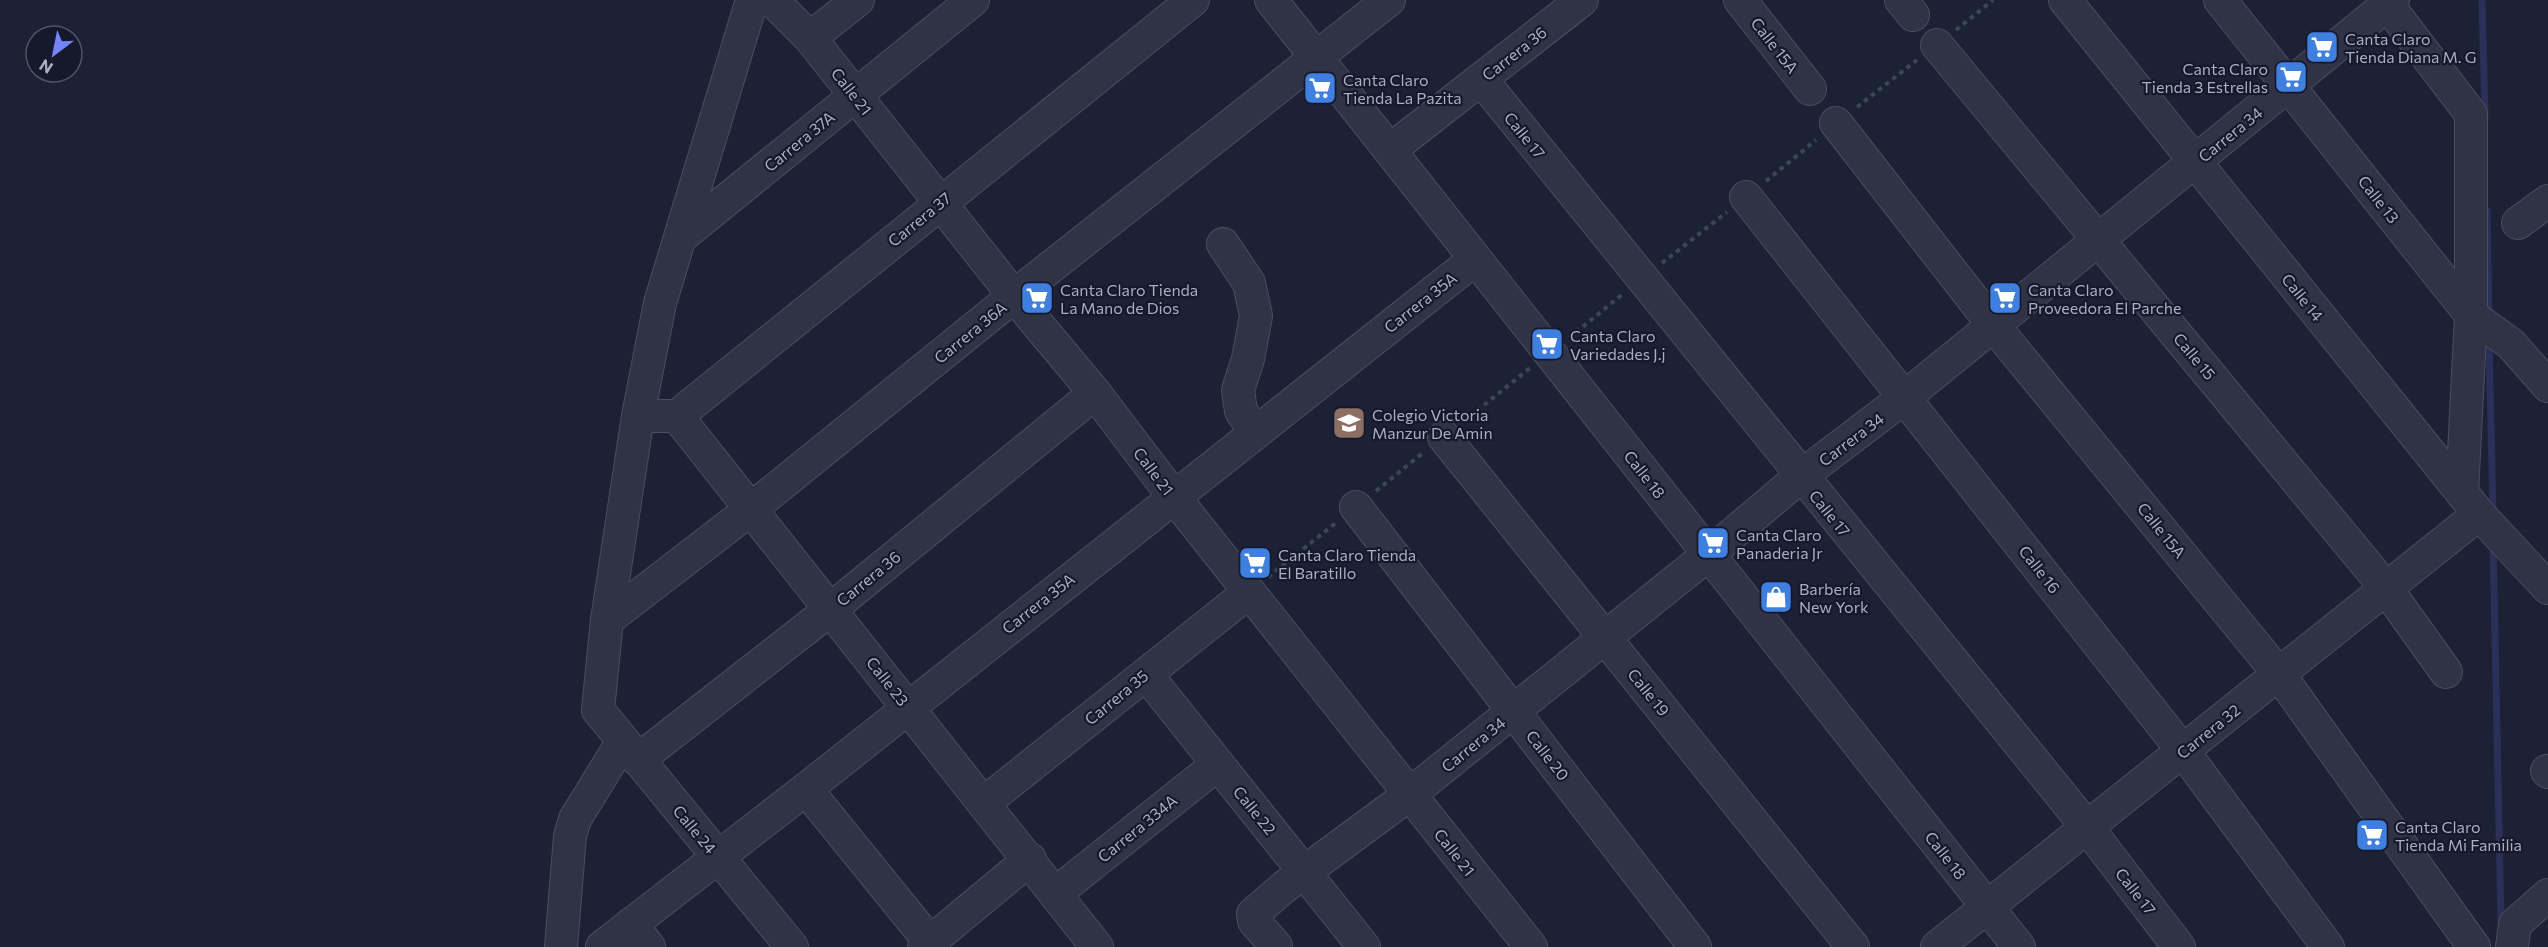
<svg xmlns="http://www.w3.org/2000/svg" width="2548" height="947" viewBox="0 0 2548 947" font-family="Commissioner,sans-serif">
  <rect width="100%" height="100%" fill="#1d2136"/>
  <g fill="none" stroke-linecap="round" stroke-linejoin="round">
    <g stroke="#2a3058" stroke-width="7">
      <path d="M2482,0L2485,116"/>
      <path d="M2487,211L2489,317"/>
      <path d="M2489,340L2493,515"/>
      <path d="M2493,544L2501,919"/>
    </g>
    <defs>
      <g id="minor">
        <path d="M752,0L660,303L638,416L607,620L598,710L792,947"/>
        <path d="M772,0L810,38L1014,296L1095,393L1174,497L1531,947"/>
        <path d="M1271,0L2019,947"/>
        <path d="M1740,0L1810,89"/>
        <path d="M1901,0L1913,15"/>
        <path d="M2065,0L2479,514L2548,588"/>
        <path d="M2220,0L2471,315L2511,344L2548,386"/>
        <path d="M2384,0L2471,114V315L2462,493"/>
        <path d="M810,38L858,0"/>
        <path d="M1937,45L2386,588L2446,672"/>
        <path d="M1481,79L2087,827L2179,947"/>
        <path d="M1836,123L1994,326L2279,674L2474,947"/>
        <path d="M1390,150L1582,0"/>
        <path d="M1746,197L2183,751L2328,947"/>
        <path d="M2518,223L2548,201"/>
        <path d="M682,236L973,0"/>
        <path d="M1223,244L1249,283L1256,316L1248,359L1238,390L1241,411L1255,432"/>
        <path d="M638,416H677L1193,0"/>
        <path d="M677,416L1097,947"/>
        <path d="M1444,437L1853,947"/>
        <path d="M1356,507L1695,947"/>
        <path d="M607,620L751,509L1014,296L1389,0"/>
        <path d="M1146,674L1364,947"/>
        <path d="M638,760L831,609L1095,393"/>
        <path d="M2547,771L2548,772"/>
        <path d="M806,789L930,942"/>
        <path d="M984,803L1249,592"/>
        <path d="M1056,893L1218,764"/>
        <path d="M631,924L649,947"/>
        <path d="M1276,946L1254,921L1253,914L1284,887L1410,794L1709,554L1801,476L1905,397L2393,0"/>
        <path d="M561,947L570,836L575,819L623,741"/>
        <path d="M602,947L806,789L1474,260"/>
        <path d="M924,947L1030,859"/>
        <path d="M1937,947L2479,514"/>
        <path d="M2512,947L2515,924L2548,895"/>
      </g>
    </defs>
    <use href="#minor" stroke="#4b4e62" stroke-width="34"/>
    <g stroke="#394952" stroke-width="4" stroke-dasharray="4.5 4.5" stroke-linecap="butt">
      <path d="M1956,30L1993,0"/>
      <path d="M1857,107L1917,60"/>
      <path d="M1766,181L1816,140"/>
      <path d="M1662,263L1727,212"/>
      <path d="M1569,338L1624,293"/>
      <path d="M1463,422L1530,368"/>
      <path d="M1376,491L1424,452"/>
      <path d="M1268,577L1337,522"/>
    </g>
    <use href="#minor" stroke="#303346" stroke-width="32"/>
  </g>
  <defs>
    <symbol id="supermarket-square" viewBox="-11 -11 22 22"><rect x="-9" y="-9" width="18" height="18" rx="4" fill="#3f7fe0" stroke="#16192b"/><path d="M-6-5.5h2.5l.6 2H6L4.5 2H-2.5L-4.4-4H-6ZM-1.5 3.2a1.3 1.3 0 1 0 .1 0ZM3 3.2a1.3 1.3 0 1 0 .1 0Z" fill="#fff"/></symbol>
    <symbol id="school-square" viewBox="-11 -11 22 22"><rect x="-9" y="-9" width="18" height="18" rx="4" fill="#8d6e63" stroke="#16192b"/><path d="M0-5L7-2L0 1L-7-2ZM-4 1L0 2.5L4 1V4Q0 6-4 4Z" fill="#fff"/></symbol>
    <symbol id="shop-square" viewBox="-11 -11 22 22"><rect x="-9" y="-9" width="18" height="18" rx="4" fill="#3f7fe0" stroke="#16192b"/><path d="M-5-2.5h2.3a2.7 3.5 0 0 1 5.4 0H5L5.5 6h-11ZM-1.5-2.5h3a1.5 2.3 0 0 0-3 0Z" fill="#fff"/></symbol>
  </defs>
  <g fill-rule="evenodd">
    <use href="#supermarket-square" x="2303" y="28" width="38" height="38"/>
    <use href="#supermarket-square" x="2272" y="58" width="38" height="38"/>
    <use href="#supermarket-square" x="1301" y="69" width="38" height="38"/>
    <use href="#supermarket-square" x="1018" y="279" width="38" height="38"/>
    <use href="#supermarket-square" x="1986" y="279" width="38" height="38"/>
    <use href="#supermarket-square" x="1528" y="325" width="38" height="38"/>
    <use href="#school-square" x="1330" y="404" width="38" height="38"/>
    <use href="#supermarket-square" x="1694" y="524" width="38" height="38"/>
    <use href="#supermarket-square" x="1236" y="544" width="38" height="38"/>
    <use href="#shop-square" x="1757" y="578" width="38" height="38"/>
    <use href="#supermarket-square" x="2353" y="816" width="38" height="38"/>
  </g>
  <g text-anchor="middle" dominant-baseline="central" stroke-width="4.5" stroke-linejoin="round" paint-order="stroke">
    <g font-size="16" fill="#aaadc4" stroke="#16192b" text-anchor="start">
      <text x="2345" y="38">Canta Claro<tspan x="2345" dy="18">Tienda Diana M. G</tspan></text>
      <text x="2268" y="68" text-anchor="end">Canta Claro<tspan x="2268" dy="18">Tienda 3 Estrellas</tspan></text>
      <text x="1343" y="79">Canta Claro<tspan x="1343" dy="18">Tienda La Pazita</tspan></text>
      <text x="1060" y="289">Canta Claro Tienda<tspan x="1060" dy="18">La Mano de Dios</tspan></text>
      <text x="2028" y="289">Canta Claro<tspan x="2028" dy="18">Proveedora El Parche</tspan></text>
      <text x="1570" y="335">Canta Claro<tspan x="1570" dy="18">Variedades J.j</tspan></text>
      <text x="1372" y="414">Colegio Victoria<tspan x="1372" dy="18">Manzur De Amin</tspan></text>
      <text x="1736" y="534">Canta Claro<tspan x="1736" dy="18">Panaderia Jr</tspan></text>
      <text x="1278" y="554">Canta Claro Tienda<tspan x="1278" dy="18">El Baratillo</tspan></text>
      <text x="1799" y="588">Barbería<tspan x="1799" dy="18">New York</tspan></text>
      <text x="2395" y="826">Canta Claro<tspan x="2395" dy="18">Tienda Mi Familia</tspan></text>
    </g>
    <g font-size="16" fill="#aaadc4" stroke="#16192b">
      <text transform="translate(1775 45) rotate(52)">Calle 15A</text>
      <text transform="translate(1514 53) rotate(-38)">Carrera 36</text>
      <text transform="translate(852 91) rotate(52)">Calle 21</text>
      <text transform="translate(2230 134) rotate(-39)">Carrera 34</text>
      <text transform="translate(1525 135) rotate(51)">Calle 17</text>
      <text transform="translate(799 141) rotate(-39)">Carrera 37A</text>
      <text transform="translate(2379 199) rotate(52)">Calle 13</text>
      <text transform="translate(919 219) rotate(-39)">Carrera 37</text>
      <text transform="translate(2303 297) rotate(51)">Calle 14</text>
      <text transform="translate(1420 302) rotate(-38)">Carrera 35A</text>
      <text transform="translate(970 332) rotate(-39)">Carrera 36A</text>
      <text transform="translate(2195 356) rotate(50)">Calle 15</text>
      <text transform="translate(1851 439) rotate(-37)">Carrera 34</text>
      <text transform="translate(1154 471) rotate(53)">Calle 21</text>
      <text transform="translate(1645 474) rotate(52)">Calle 18</text>
      <text transform="translate(1830 513) rotate(51)">Calle 17</text>
      <text transform="translate(2162 530) rotate(51)">Calle 15A</text>
      <text transform="translate(2040 569) rotate(52)">Calle 16</text>
      <text transform="translate(868 578) rotate(-39)">Carrera 36</text>
      <text transform="translate(1038 603) rotate(-38)">Carrera 35A</text>
      <text transform="translate(888 681) rotate(52)">Calle 23</text>
      <text transform="translate(1649 692) rotate(51)">Calle 19</text>
      <text transform="translate(1116 697) rotate(-39)">Carrera 35</text>
      <text transform="translate(2208 731) rotate(-39)">Carrera 32</text>
      <text transform="translate(1473 744) rotate(-39)">Carrera 34</text>
      <text transform="translate(1548 755) rotate(52)">Calle 20</text>
      <text transform="translate(1255 810) rotate(51)">Calle 22</text>
      <text transform="translate(1137 828) rotate(-39)">Carrera 334A</text>
      <text transform="translate(695 829) rotate(50)">Calle 24</text>
      <text transform="translate(1455 852) rotate(52)">Calle 21</text>
      <text transform="translate(1946 855) rotate(52)">Calle 18</text>
      <text transform="translate(2136 891) rotate(52)">Calle 17</text>
    </g>
  </g>
  <g transform="translate(54 54) rotate(212)"><circle r="28" fill="#16192b" stroke="#515468" stroke-width="1.5"/>
  <path d="M0-4.5L10 22L0 15L-10 22Z" fill="#7484ff"/>
  <text y="-9" font-size="16" font-weight="bold" text-anchor="middle" fill="#aaadc4">N</text>
  </g>
</svg>
